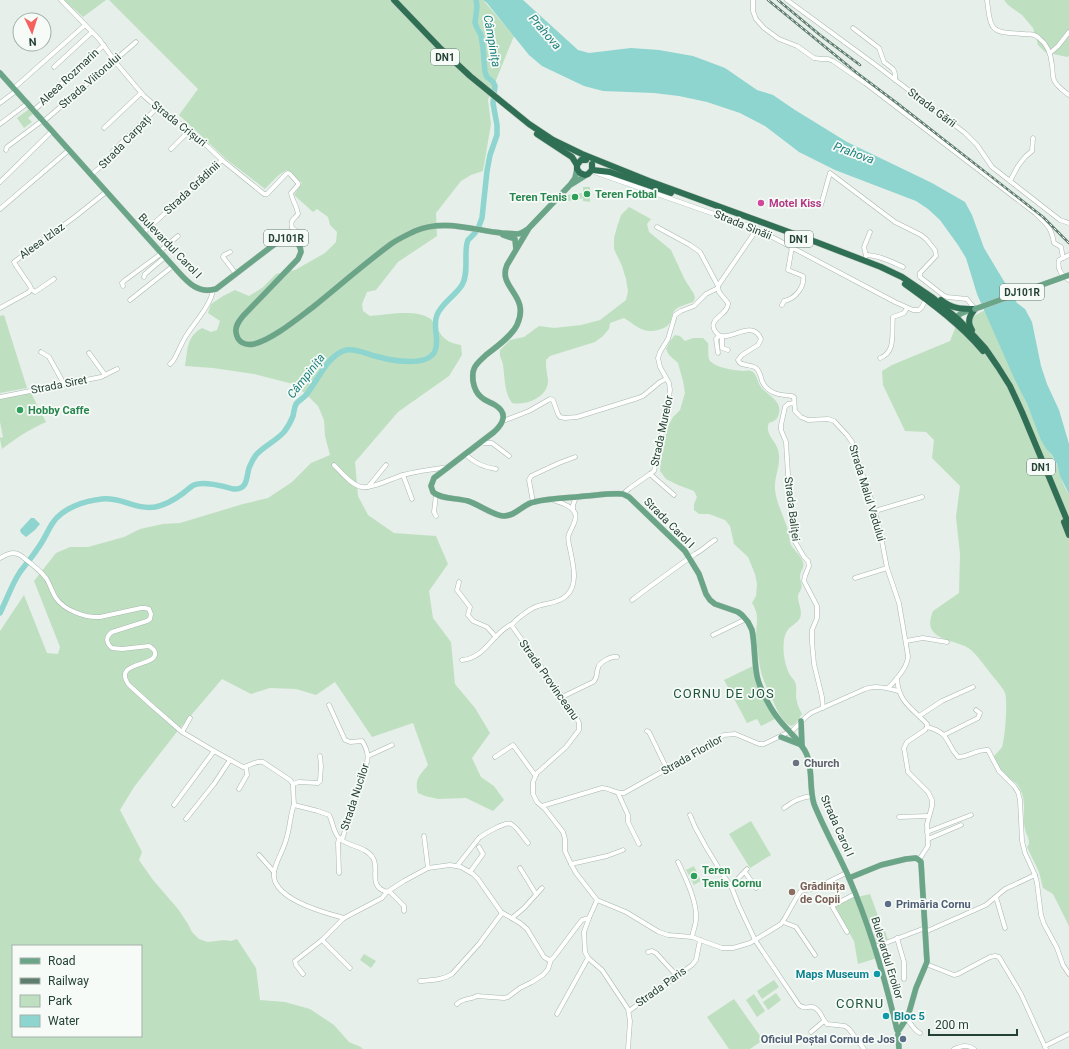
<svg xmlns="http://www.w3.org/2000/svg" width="1069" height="1049" viewBox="0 0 1069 1049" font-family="Roboto,sans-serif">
  <rect width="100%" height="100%" fill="#e6efe9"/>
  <g fill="#bfe0c0" fill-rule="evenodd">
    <path d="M64,0H106L83,17Z"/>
    <path d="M109,0H483L514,36L488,100L491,124L483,171L471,175L461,181L436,213L437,236L398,262L376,290L367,292L362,304L363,311L370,316C387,315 414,309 429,318C432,319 433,322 435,325C443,338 445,342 461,345L462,355L449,376L398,412L355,462L358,496L368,515L394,533L436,536L448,564L429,591L433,618L451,642L455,684L475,708L490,733L472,758L481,777L494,786L504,800L493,811L466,798L438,799L425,796L418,793C414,779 420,775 428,765L413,723L372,737L335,682L316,695L296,689L270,688L251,694L222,679L176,733L134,787L120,810L142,852L139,860L153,880L178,909L188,924L192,932L199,939L208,942L224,940L231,941L237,939L256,968L260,1000L285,1002L310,1009L334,1025L349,1042L361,1047L363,1049H0V631L24,595L47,653L58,654L60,647L34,581L56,553L70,547H88L124,537L140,529L163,524L180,523L243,504L268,498L292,482L311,463L330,455L325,436L324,420L318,406L307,395L293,384L254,374L213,368L185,366C188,350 186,337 202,328L211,332L217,330L220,321L208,313L211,304L223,296L235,290L249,296L262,288L276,274L295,270L325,253L336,242L337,232L330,225L328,217L317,209L313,212L294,195L302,183L287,170C278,174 272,182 265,189L226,159L179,115L198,89ZM13,946H141V1036H13Z"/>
    <path d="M1004,0H1069V56L1067,57L1045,52L1038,45L1033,28L1022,15L1008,5Z"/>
    <path d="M29,109L33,114L28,118L32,122L24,128L17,118Z"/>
    <path d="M583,187H590V202L583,201V198L568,201L567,195L582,193L583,198Z"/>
    <path d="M629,207L651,219L647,224L649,232L671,250L685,280L694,294L695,298L693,302C688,304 679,306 675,310C671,314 672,320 669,324C667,327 662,329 658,330C642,334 636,325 624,318L610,323L609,329L603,336L595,342L550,356L546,360C546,365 546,369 547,373C547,376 548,378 548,380C549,397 526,406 512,403C504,392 505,378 503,365C502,358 499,358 500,350L510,340L524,337L539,326L554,328L581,325L600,320L626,300L628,291L626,279L622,266L614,249V238L617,227L621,215Z"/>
    <path d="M985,310L1047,450C1061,464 1058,479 1069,494V926L1053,894L1043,888L1039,872L1027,847L1029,844C1029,836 1026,835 1025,829C1021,811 1029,802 1017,784C1015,782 1012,781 1009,779C1002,773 996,765 994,756C997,753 1000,750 1002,747C1005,740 1008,699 1005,693C1003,688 999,684 996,680C989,672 979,657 971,650C961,641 937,642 931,628C929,623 931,616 933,611L959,593L960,554L956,517L960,486L932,458L934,440L926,432L905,431L883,385L882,371L892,365L950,341L956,326Z"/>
    <path d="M4,315L27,388L0,393V316Z"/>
    <path d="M675,335L680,336L685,341L693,338H703L708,343C709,348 707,356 710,361C717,368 733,370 742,371C745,371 749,370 751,371C757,373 757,382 761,387C767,395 782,400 779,413C778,419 775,421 769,423C764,433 776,441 778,450C782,464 774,476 775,489C776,502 783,515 787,527C789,533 789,539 791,545C795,551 801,556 803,562C805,568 800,571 800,577C800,581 803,584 801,589C800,592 798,593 798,597C798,604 803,611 800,618C797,624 789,626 786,633C781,644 784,664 790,675C791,677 794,679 795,682C797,686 796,692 796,697C797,703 799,709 802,714L795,724L791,726C782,722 777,710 773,701C768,690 762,679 760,667C758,657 757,646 756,636C756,623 760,615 752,603L756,596L757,584L755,574L748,557L734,544L730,526L725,520L709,514H699L694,510V504L697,497L694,491L678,485L666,479L660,471L662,448L666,430L673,417L680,410L685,393L683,381L678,363L669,355L666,349L670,341Z"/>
    <path d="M31,393L46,422C30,429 16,438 2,449L0,439V438L3,437L0,422V399Z"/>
    <path d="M753,666L756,683L775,719L761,726L757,719L747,723L724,680Z"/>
    <path d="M751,821L771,855L750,868L729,834Z"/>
    <path d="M694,866L701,881L694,885L686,870Z"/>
    <path d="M854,894L877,958L858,964L854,941L834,906Z"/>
    <path d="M870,894L878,916L868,922L858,897Z"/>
    <path d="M885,931L888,940L876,945L872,935Z"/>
    <path d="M364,954L376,961L371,968L360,960Z"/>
    <path d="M774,980L779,987L762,999L757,991Z"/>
    <path d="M776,993L781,1000L768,1010L763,1002Z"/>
    <path d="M754,994L765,1011L757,1017L746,1000Z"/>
    <path d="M734,999L763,1040L750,1049H729L707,1017Z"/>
  </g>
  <g fill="#8ed4cf">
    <path d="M483,0H523L578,50L589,53L631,48L659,50L693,56L725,68L757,90L773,95L795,110L847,142L932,183L965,202L972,215L984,248L1017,303L1025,309L1032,322L1041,366L1047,384L1059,410L1069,444V494L1060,476L1057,464L1052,455L1047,450L1041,440L1027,404L1014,378L977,294L966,258L958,245L940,220L928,209L916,201L835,170L799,152L765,126L740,113L707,102L679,96L654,93L603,91L584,86L542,66L529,55L487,3Z"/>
    <path d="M31,518H34L40,524L35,530L26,537L21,533L20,530Z"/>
  </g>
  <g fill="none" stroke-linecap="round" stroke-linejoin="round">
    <path stroke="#8ed4cf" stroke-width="5.5" d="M0,613C7,599 12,584 20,572C26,564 33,556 38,548C44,540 47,532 52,524C62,508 84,501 102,499C122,497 135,510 155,507C165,505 174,500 182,494C186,491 190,487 194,485C203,481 224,486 233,489C248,490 246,478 249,468C251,463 253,459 256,455C264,446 276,441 284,432C288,427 291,421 293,416C294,412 294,408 296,404C299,400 304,398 307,394C314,384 320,374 327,364C332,358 338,352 346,350C357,348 368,355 379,357C393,361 428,367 435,351C440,339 432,327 437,315C442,303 455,296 462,285C469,273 464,256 467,243L468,240L475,233L479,226L482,218L487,171L490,155L497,135V125L493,103L495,86L493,82L487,77L485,72L483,48L481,35L477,28L475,23L477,6L476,0"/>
    <defs>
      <g id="minor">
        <path d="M61,0L99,39L117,64L144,96L160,110L191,131L222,160L264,194H267L286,174L288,173L290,174L298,183V185L291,193C292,200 297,206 298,214C294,220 290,219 292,228L301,234L303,239L300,246"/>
        <path d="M753,0V11L756,19L764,28L779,39L797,46L814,58L821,59H828L833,61L865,83L1035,213C1047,225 1051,226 1054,243L1061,247L1063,258"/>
        <path d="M787,0L873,63L965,133L977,145L992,167L1060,220L1069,223"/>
        <path d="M987,0C991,34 992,32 1025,34C1030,34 1035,34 1039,38C1047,44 1051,55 1052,65C1053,70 1052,75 1054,80C1057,87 1064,91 1069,95"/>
        <path d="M853,28L879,48L884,62L893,69L894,71L895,74V80"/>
        <path d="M1050,53L1058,46L1069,32"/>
        <path d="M54,67L92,32"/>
        <path d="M14,88L85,25"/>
        <path d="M0,103L16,91"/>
        <path d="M34,110L54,93L63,82L104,45"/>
        <path d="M44,121L136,42"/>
        <path d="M0,124L28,103"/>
        <path d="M104,128L141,93"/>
        <path d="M171,149L190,130"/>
        <path d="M6,150L7,147L43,120"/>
        <path d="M594,172L757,229L895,302L913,310H919L922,307L926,299"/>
        <path d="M91,175L108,160L113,151L157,108"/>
        <path d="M1010,181L1018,166L1025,157L1032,151L1033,138"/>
        <path d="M0,182L52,131"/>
        <path d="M821,205L830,173L895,222L921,235L926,239L935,250L936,256L920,273V277L943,295L947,297L967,299L975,309"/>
        <path d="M0,209L69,150"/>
        <path d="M657,227L690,245L700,252L718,286L719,292L728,303C729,315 707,318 715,331C725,348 751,316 761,339L758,345L742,355L738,360L740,363C745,366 754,365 757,369C760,372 761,378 762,381C768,394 780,395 792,396L794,397L795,411L801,417L808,420L828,419L834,421L847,435L852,442L862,473L873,505L880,531L887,568L899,603L908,656C908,667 896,680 888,688"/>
        <path d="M143,233L182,198L222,160"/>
        <path d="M160,251L178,236"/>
        <path d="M230,252L224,255L223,257L236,274"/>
        <path d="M866,255C878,255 892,262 903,267"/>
        <path d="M1069,255L1059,260C1057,268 1061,276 1069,280"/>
        <path d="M866,256L864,247L870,232"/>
        <path d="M144,277L145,274L165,257"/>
        <path d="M123,286L122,283L124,281L162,253"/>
        <path d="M718,286L757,229"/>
        <path d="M31,289L30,286L15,264L14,262L76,216L106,192"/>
        <path d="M31,289L35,292L54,279"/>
        <path d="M130,300L173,266"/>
        <path d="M782,305L784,301C795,299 805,287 803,276L788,270L792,247"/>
        <path d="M0,308L29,292L31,289"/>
        <path d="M722,337V348L728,350"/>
        <path d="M41,352L49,357L64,384"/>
        <path d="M89,353L105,375"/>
        <path d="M718,353L716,339L719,336"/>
        <path d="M880,358C897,352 891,331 893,317L904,313L907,308"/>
        <path d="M170,364L173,361C178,353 181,344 186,336C194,323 211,305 213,290"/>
        <path d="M0,397L101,377L117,369"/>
        <path d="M794,403L788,404L785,407L781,425V430L786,442L790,507L794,524V540L804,557L808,561L809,566L805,576L804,581L817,606V618L812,630V642L814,664L822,697L823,708"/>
        <path d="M503,421L529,411L550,399L553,400L558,414L560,417L565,418L577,417L638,398L643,396L660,382L666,379"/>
        <path d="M482,441L484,443H492L509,456"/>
        <path d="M465,454C475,463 483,467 496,469"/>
        <path d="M334,465C341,472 352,486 362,487C372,489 393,478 403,475C418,471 433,469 449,467"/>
        <path d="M650,474L674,495"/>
        <path d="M403,475L412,499"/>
        <path d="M368,487L386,465"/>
        <path d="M623,494L630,488L650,474L654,471L655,467L658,451L668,404L670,390L669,383L660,367L658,358L660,352L668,339L675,315L681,311L694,306L706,294L718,288"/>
        <path d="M553,500C562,503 579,508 575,520C574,525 571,529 569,534C567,539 569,545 570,549C573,564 579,585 566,596C559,603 547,603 538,606C531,608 525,613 520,617C516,620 513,622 512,626L576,716L579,723V730L566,747L537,773L533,782V794L537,802L545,809L563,832L565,839V851L571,864L576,873L597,900L626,912L659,932L668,935L692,937L722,948H733L750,943L781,924L785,918L798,895L801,891L816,888L846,873"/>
        <path d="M533,502L529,480L531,476L559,463L575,457"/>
        <path d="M573,509V505L576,497"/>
        <path d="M875,511L922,497"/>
        <path d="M436,516L434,512L436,495"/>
        <path d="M0,558C7,554 13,551 20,555C29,562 39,569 46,578C50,584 52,592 56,598C64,610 85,618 100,617L141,608H145L149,609L151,614L150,619L147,621L112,632C105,637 106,643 112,648L122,649L149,646C152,648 155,649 155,653C157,667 111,661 129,685L151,705L182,732L214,751L243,767C250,766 256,760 263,762L290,780L293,784V787L294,805L318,811L329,815C333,822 333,832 339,838C348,847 366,846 373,858C380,869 367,886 387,892"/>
        <path d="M855,578L887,568"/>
        <path d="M459,582L457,590L470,607L468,615L473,621L487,627L496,637"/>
        <path d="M632,600C653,584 674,569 695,554C703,550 708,544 715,540"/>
        <path d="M713,635L746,619"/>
        <path d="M906,641L923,638L947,642"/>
        <path d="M462,660C486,658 492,633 512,624"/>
        <path d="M897,678C898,702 912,708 927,724V727L925,730L907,742L904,748L908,772L928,792L932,800V806L927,824L928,846L919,860"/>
        <path d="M562,697L593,682C598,678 596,673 598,668C599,662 612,656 617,657"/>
        <path d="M329,705L345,740L350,742L362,741C366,747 369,754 367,762L342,840"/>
        <path d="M919,716L942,701L973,687"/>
        <path d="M927,727C951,733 945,743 958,757C968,757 977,749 988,750L999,771L1014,786L1018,792L1020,800L1022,841L1025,853L1035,875L1037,883L1041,915L1044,924L1057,948L1063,965L1069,974"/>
        <path d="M647,731L649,732L667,769"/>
        <path d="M182,732L190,718"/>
        <path d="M944,735L978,718L980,713L976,710"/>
        <path d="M368,756L392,745"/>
        <path d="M495,757L513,745L535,775"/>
        <path d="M293,784L299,782L318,783L320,781L321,766L320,756"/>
        <path d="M239,789L247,775L246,767"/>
        <path d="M618,793L628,815V822L639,844"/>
        <path d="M294,804C290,816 290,828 286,840C283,851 276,861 274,872C270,899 326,913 344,918"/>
        <path d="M174,805L214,751"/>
        <path d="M542,806L602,788C610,788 616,794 624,793L667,769L687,758L724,735L735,734L740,736L759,744H764L793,730L806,717L811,713L865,689C876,685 887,688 898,691"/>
        <path d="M784,808C793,801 801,797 812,796"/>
        <path d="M690,815L695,827L706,847L723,875L731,886L739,906L755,940L799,1005C806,1011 809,1004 815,1008C821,1011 822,1019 827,1024L845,1026L849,1029L864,1049"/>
        <path d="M899,817L929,816"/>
        <path d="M186,819L214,784L230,760"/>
        <path d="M927,832L971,815"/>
        <path d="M424,836L428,868"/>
        <path d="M339,838L338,843L339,873"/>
        <path d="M928,839L961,825"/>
        <path d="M259,855L274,872"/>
        <path d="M678,862C685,877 697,901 696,918C696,925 693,931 692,937"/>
        <path d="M571,864L607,856L623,850"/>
        <path d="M457,866L479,838C484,834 506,821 511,824C516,826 524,838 528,843"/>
        <path d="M520,868L536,894"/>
        <path d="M470,872L483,854L479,847"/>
        <path d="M745,872L756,888"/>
        <path d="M731,886L747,869"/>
        <path d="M389,891L404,906V911"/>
        <path d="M996,897L1005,928"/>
        <path d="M512,918L524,908L542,888"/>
        <path d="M589,918L584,932L585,952L588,958L602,970L628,1009L630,1021L628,1049"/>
        <path d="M783,922L796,927L815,955"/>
        <path d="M847,932L832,906L855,894"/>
        <path d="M925,932L986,905L1005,889L1035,875"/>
        <path d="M897,938L904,962V979"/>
        <path d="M322,940L350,968"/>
        <path d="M875,947L925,928"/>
        <path d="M648,952L652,951L656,953L677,976"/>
        <path d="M926,964L954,975L958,974L990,957L995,956L999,957L1021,994L1046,1049"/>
        <path d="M303,974L296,965L295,961L322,940L344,918L382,898L387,892L404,881L428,868L450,865L461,867L473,874L478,879L501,912L520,923L527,929L544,957L549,960L552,959L554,957L578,925L582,920L589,918L597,900"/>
        <path d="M420,981C432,980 443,980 452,974L479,944L502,913"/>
        <path d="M457,1004C463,998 470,1000 477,996L504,998L508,997L520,988L532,982L543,975L548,969L551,960"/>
        <path d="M629,1011L692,965L696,960L700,940"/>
        <path d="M557,1014L588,958"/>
        <path d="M906,1019C912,1023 913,1030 920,1033"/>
        <path d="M811,1032L824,1021"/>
        <path d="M1045,1046L1069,1034"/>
        <path d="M954,1049C962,1046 967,1044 974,1049"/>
      </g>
      <g id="major">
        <path d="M0,73L173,266C185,279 196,295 216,289L280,240C290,236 300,240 301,252L298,259L243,316C239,321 235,326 236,332C237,342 245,346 254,344C273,339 297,319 313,307C339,286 364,264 391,244C398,239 407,235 415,231C443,219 473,230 502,233C507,233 512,234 517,234C521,234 525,231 528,229"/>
        <path d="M577,169L575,178L570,185L529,228L507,265C497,288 531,295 517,325C511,337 496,347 486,355C482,359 476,363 474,369C472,373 473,377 473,381C474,387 476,393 481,397C485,401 490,402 495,405C508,413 504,423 494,432L434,478L431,486L433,492C440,499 457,498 468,501C478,504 494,516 504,516C516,516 523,504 534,502C551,498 569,498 586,496C598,495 611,493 623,494L629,497L685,551L699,574L706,594L710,600L715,604L738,612L742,615L748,622L752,630C755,645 754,661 757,676C759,687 770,708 777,717C786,730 801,740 807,755C813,771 809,788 814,804C824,829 838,853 849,878C870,927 885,978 897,1030"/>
        <path d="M572,184L588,174"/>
        <path d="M503,235L515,239L516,249"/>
        <path d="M956,318L960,314L969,310"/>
        <path d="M801,721L802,746"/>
        <path d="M781,737L799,744"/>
        <path d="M849,878L881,865L906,859L916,858L919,860L921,862L927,962L916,988L908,1016L899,1030"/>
        <path d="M898,1034L899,1049"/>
      </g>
      <g id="highway">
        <path d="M394,0L441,49L470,76L529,124L553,140L582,154L649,181L816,242L881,267L902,277L933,298L959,320L974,336L985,348L998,367L1010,386L1022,412L1069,525"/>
        <path d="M537,134L572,157L577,165V169L580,173L585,175L588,174L592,170V164"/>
        <path d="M577,165L581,160H586"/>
        <path d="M592,170L610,172L671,193"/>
        <path d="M905,284C933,304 961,325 983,351"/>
        <path d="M941,300C952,309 962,309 975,309"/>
        <path d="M972,330C967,322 969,316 975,309"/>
        <path d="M1064,522L1069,535"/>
      </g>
    </defs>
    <use href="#minor" stroke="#a8b8af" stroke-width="5"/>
    <use href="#major" stroke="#c2cac6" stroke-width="6"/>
    <use href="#highway" stroke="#c2cac6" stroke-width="7"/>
    <use href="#minor" stroke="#fff" stroke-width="4"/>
    <use href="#major" stroke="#6aa588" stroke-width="5.5"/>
    <use href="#highway" stroke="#2f6f53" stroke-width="6"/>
    <defs>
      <g id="rail">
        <path d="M768,0L857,73L897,103L1043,217L1069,243"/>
        <path d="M778,0L820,35L860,65"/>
      </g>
    </defs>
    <use href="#rail" stroke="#5f7d6e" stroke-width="2.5"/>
    <use href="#rail" stroke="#f7fbf8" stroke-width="1" stroke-dasharray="3" stroke-linecap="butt"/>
    <defs>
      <path id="major-bridge" d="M975,309L1069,275"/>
    </defs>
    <use href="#major-bridge" stroke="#c2cac6" stroke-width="6" stroke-linecap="butt"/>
    <use href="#major-bridge" stroke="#6aa588" stroke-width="5.5"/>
  </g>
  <g fill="#2e9e5b" stroke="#f7fbf8" stroke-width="1.5">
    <circle cx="587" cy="194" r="4"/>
    <circle cx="575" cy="197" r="4"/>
    <circle cx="20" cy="410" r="4"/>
    <circle cx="694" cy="876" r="4"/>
  </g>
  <circle fill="#d1479c" stroke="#f7fbf8" stroke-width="1.5" cx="761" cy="203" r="4"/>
  <circle fill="#6b7280" stroke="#f7fbf8" stroke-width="1.5" cx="796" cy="763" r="4"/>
  <circle fill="#8d6e63" stroke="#f7fbf8" stroke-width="1.5" cx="792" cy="892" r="4"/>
  <g fill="#5c6f8a" stroke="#f7fbf8" stroke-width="1.5">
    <circle cx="888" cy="904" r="4"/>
    <circle cx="903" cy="1039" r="4"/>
  </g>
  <g fill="#0f9aa8" stroke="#f7fbf8" stroke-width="1.5">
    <circle cx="877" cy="974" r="4"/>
    <circle cx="886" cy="1016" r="4"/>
  </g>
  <g text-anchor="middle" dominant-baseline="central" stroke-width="3.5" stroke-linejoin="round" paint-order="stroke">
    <g fill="#f7fbf8" stroke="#637a6e" stroke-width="1">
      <rect x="431" y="49" width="28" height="16" rx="3"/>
      <rect x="264" y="230" width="44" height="16" rx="3"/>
      <rect x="785" y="231" width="28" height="16" rx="3"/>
      <rect x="1000" y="284" width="44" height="16" rx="3"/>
      <rect x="1027" y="459" width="28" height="16" rx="3"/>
    </g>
    <g font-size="10" font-weight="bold" fill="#244233">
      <text x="445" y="57">DN1</text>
      <text x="286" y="238">DJ101R</text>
      <text x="799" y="239">DN1</text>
      <text x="1022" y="292">DJ101R</text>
      <text x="1041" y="467">DN1</text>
    </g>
    <g font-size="11" fill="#244233" stroke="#f7fbf8">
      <text transform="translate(69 77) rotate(-43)">Aleea Rozmarin</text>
      <text transform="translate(90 81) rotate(-41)">Strada Viitorului</text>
      <text transform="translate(932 108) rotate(37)">Strada Gării</text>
      <text transform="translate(179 124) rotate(38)">Strada Crișuri</text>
      <text transform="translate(125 142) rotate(-46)">Strada Carpați</text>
      <text transform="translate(192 188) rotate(-43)">Strada Grădinii</text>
      <text transform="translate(743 225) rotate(22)">Strada Sinăii</text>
      <text transform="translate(42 241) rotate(-36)">Aleea Izlaz</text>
      <text transform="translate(170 246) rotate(46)">Bulevardul Carol I</text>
      <text transform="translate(59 385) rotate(-11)">Strada Siret</text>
      <text transform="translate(662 431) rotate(-78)">Strada Murelor</text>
      <text transform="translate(867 493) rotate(73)">Strada Malul Vadului</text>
      <text transform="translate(792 509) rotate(83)">Strada Baliței</text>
      <text transform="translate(669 523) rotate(45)">Strada Carol I</text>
      <text transform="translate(549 680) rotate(55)">Strada Provinceanu</text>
      <text transform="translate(692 755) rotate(-30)">Strada Florilor</text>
      <text transform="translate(355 797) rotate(-72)">Strada Nucilor</text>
      <text transform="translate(837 826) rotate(66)">Strada Carol I</text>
      <text transform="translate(887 958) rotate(73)">Bulevardul Eroilor</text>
      <text transform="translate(661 987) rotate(-36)">Strada Paris</text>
    </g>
    <g font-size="11" font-weight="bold" fill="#27864d" stroke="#f7fbf8" text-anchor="start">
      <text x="595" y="194">Teren Fotbal</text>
      <text x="567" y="197" text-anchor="end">Teren Tenis</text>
      <text x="28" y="410">Hobby Caffe</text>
      <text x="702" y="870">Teren<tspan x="702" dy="13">Tenis Cornu</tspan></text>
    </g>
    <g font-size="11" font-weight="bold" fill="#b23c85" stroke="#f7fbf8" text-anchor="start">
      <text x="769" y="203">Motel Kiss</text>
    </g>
    <g font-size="11" font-weight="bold" fill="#5b616d" stroke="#f7fbf8" text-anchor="start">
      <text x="804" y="763">Church</text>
    </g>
    <g font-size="11" font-weight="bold" fill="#785e54" stroke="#f7fbf8" text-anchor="start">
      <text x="800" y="886">Grădinița<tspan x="800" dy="13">de Copii</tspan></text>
    </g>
    <g font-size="11" font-weight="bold" fill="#4e5e75" stroke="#f7fbf8" text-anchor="start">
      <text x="896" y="904">Primăria Cornu</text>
      <text x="895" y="1039" text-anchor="end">Oficiul Poștal Cornu de Jos</text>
    </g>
    <g font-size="11" font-weight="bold" fill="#0d838f" stroke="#f7fbf8" text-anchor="end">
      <text x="869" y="974">Maps Museum</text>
      <text x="894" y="1016" text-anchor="start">Bloc 5</text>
    </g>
    <g font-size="12" font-style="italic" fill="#1c807a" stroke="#f7fbf8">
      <text transform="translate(545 32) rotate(49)">Prahova</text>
      <text transform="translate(492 41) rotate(80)">Câmpinița</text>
      <text transform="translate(854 153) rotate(20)">Prahova</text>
      <text transform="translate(306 376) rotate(-52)">Câmpinița</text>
    </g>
    <g font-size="13" letter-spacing="1" fill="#1f553c" stroke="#f7fbf8">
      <text x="724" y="693">CORNU DE JOS</text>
      <text x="860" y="1003">CORNU</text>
    </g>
  </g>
  <rect x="12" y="945" width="130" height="92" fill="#f7fbf8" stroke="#a3b1a9"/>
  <rect x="20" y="958" width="20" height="6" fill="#6aa588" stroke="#a3b1a9"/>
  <text x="48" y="965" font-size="12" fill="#244233">Road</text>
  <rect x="20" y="978" width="20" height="6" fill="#5f7d6e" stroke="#a3b1a9"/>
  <text x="48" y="985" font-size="12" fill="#244233">Railway</text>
  <rect x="20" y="995" width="20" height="12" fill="#bfe0c0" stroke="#a3b1a9"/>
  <text x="48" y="1005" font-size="12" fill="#244233">Park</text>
  <rect x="20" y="1015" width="20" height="12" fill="#8ed4cf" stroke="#a3b1a9"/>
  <text x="48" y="1025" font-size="12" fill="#244233">Water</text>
  <g transform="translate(32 32) rotate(176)"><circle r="19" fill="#f7fbf8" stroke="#a3b1a9"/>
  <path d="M0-3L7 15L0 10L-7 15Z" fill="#f5615e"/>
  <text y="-6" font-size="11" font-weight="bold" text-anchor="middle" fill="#244233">N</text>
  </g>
  <path d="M929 1029v6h88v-6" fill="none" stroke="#244233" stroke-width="2"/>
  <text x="935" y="1029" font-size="12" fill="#244233" stroke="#f7fbf8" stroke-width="3" paint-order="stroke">200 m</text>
</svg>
